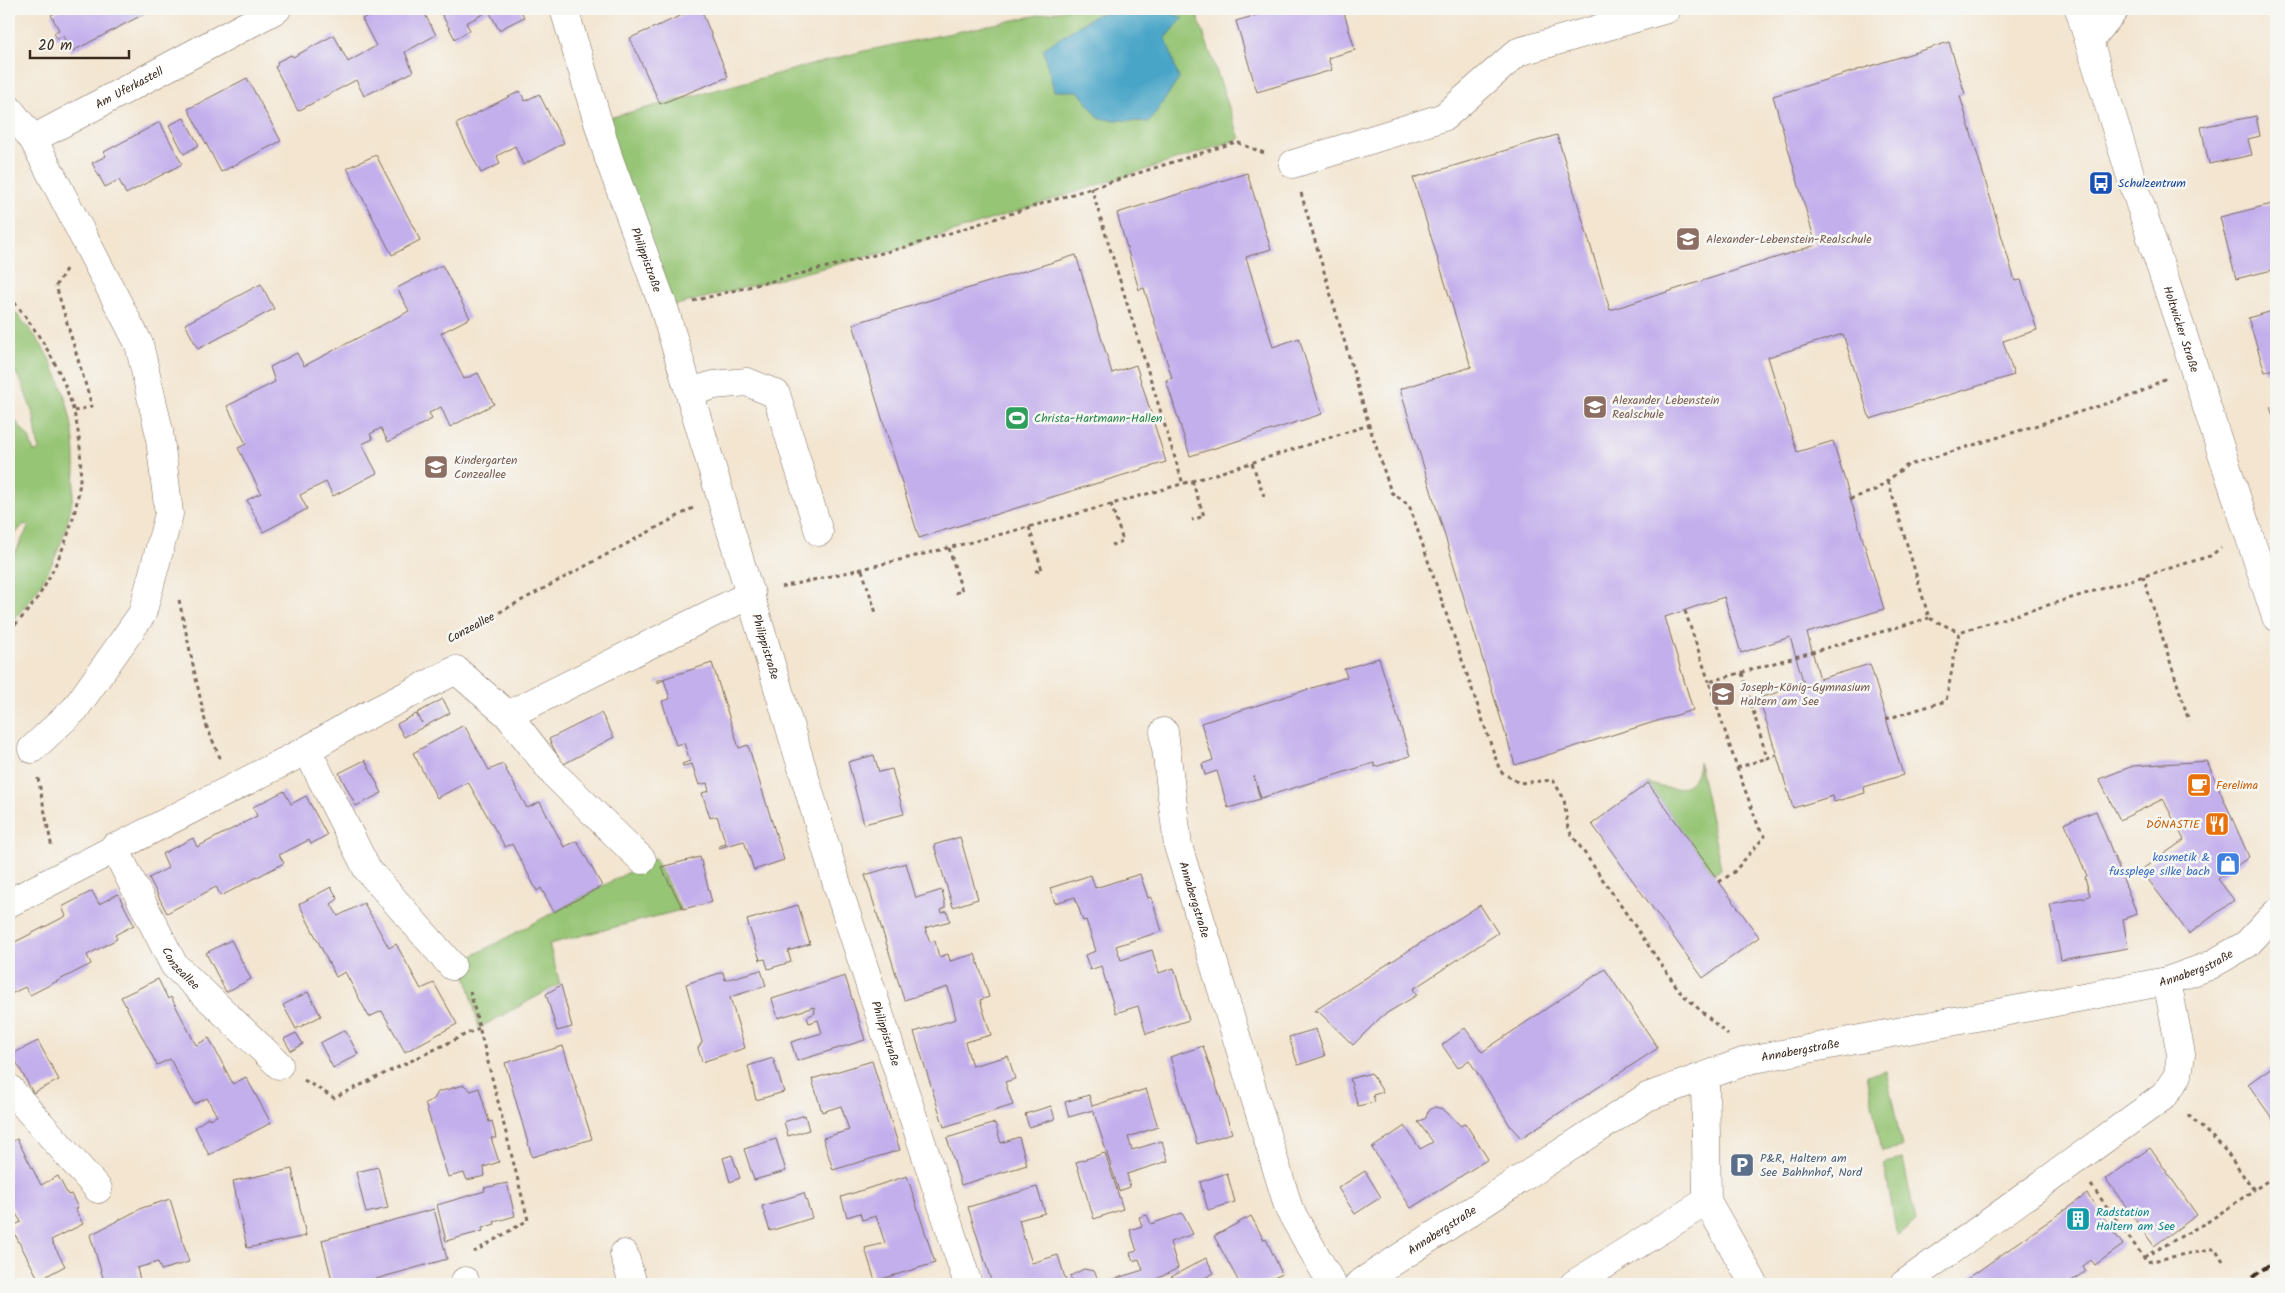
<svg xmlns="http://www.w3.org/2000/svg" width="2285" height="1293" viewBox="0 0 2285 1293" font-family="Kalam,sans-serif">
  <rect width="100%" height="100%" fill="#f6f6f2"/>
  <filter id="ink" filterUnits="userSpaceOnUse"><feTurbulence type="fractalNoise" baseFrequency=".02" numOctaves="2"/><feDisplacementMap in="SourceGraphic" scale="10" xChannelSelector="R" yChannelSelector="G"/><feConvolveMatrix kernelMatrix="1 2 1 2 8 2 1 2 1" color-interpolation-filters="sRGB"/></filter>
  <filter id="wash" filterUnits="userSpaceOnUse"><feTurbulence type="fractalNoise" baseFrequency=".0096" numOctaves="4" result="noise"/><feDisplacementMap in="SourceGraphic" scale="20" xChannelSelector="R" yChannelSelector="G"/><feGaussianBlur stdDeviation="1.12" result="paint"/><feColorMatrix in="noise" values="0 0 0 0 0 0 0 0 0 0 0 0 0 0 0 0 0 1.4 0 .05"/><feComposite in="paint" operator="in"/></filter>
  <g filter="url(#wash)">
    <rect width="100%" height="100%" fill="#f3e5d0"/>
    <g fill="#96c574" stroke="#687849">
      <path d="M1068,9H1195L1240,139L906,247L664,308L597,121L864,51Z"/>
      <path d="M9,305C21,320 37,336 46,353C96,441 80,553 9,624V564L29,526L24,524L9,541V418L11,415L29,438L34,452L39,451L34,417L22,383L9,363Z"/>
      <path d="M1699,762L1721,868L1713,874L1648,783C1671,792 1697,792 1699,762Z"/>
      <path d="M655,858L681,910L549,944L560,984L479,1028L463,961Z"/>
      <path d="M1886,1071L1902,1147L1882,1151L1866,1075Z"/>
      <path d="M1903,1159L1916,1222L1897,1235L1884,1163Z"/>
    </g>
    <path fill="#49a5c7" stroke="#426872" d="M1162,9L1183,18L1166,38L1179,79L1149,122L1100,119L1078,91H1054L1043,49L1097,14Z"/>
    <g id="blocks">
      <g fill="#c3afec">
        <path d="M62,9H144L146,13L71,52L63,36L57,39L54,33L59,30L51,15Z"/>
        <path d="M382,9H422L436,35L405,52L413,72L364,96L356,80L298,111L275,67L278,65L277,62L291,55L293,57L334,35L348,62L376,46L362,19Z"/>
        <path d="M439,9H520L524,17L499,30L489,11L466,23L470,30L455,39Z"/>
        <path d="M696,9H701L728,77L660,104L630,38Z"/>
        <path d="M1266,9H1343L1355,50L1328,58L1332,70L1257,92L1236,21L1267,12Z"/>
        <path d="M1949,42L1965,94L1960,96L2015,281L2021,280L2037,330L2003,341L2014,375L1870,419L1843,334L1768,357L1797,452L1833,441L1884,609L1807,633L1820,679L1870,664L1903,775L1864,787L1865,793L1834,802L1833,796L1793,808L1759,698L1804,684L1790,637L1741,653L1724,597L1665,617L1693,710L1515,765L1400,389L1471,367L1413,178L1557,135L1610,310L1816,245L1773,96Z"/>
        <path d="M247,78L281,141L221,172L188,109Z"/>
        <path d="M520,91L525,101L539,94L564,143L523,165L515,146L497,156L500,164L481,173L456,124Z"/>
        <path d="M2256,116L2260,136L2248,139L2252,155L2209,164L2201,127Z"/>
        <path d="M184,118L199,145L184,154L169,125Z"/>
        <path d="M160,122L182,164L126,194L119,180L105,187L92,163L106,156L104,152Z"/>
        <path d="M376,155L420,240L392,255L347,168Z"/>
        <path d="M1247,173L1271,249L1246,257L1273,347L1299,338L1322,414L1190,456L1166,380L1172,378L1144,288L1139,290L1117,213Z"/>
        <path d="M2276,203V269L2236,279L2220,217Z"/>
        <path d="M1076,255L1112,373L1136,365L1166,462L919,538L853,324Z"/>
        <path d="M442,265L470,318L441,333L464,379L478,373L494,404L450,427L441,407L429,413L432,419L388,442L381,428L370,434L373,439L362,444L377,473L333,496L326,482L300,495L307,509L263,532L247,500L261,493L238,448L246,444L227,406L275,382L270,367L297,353L304,366L409,311L397,288Z"/>
        <path d="M261,284L274,309L198,349L185,324Z"/>
        <path d="M2276,310V368L2265,372L2248,318Z"/>
        <path d="M2276,406V424L2270,407Z"/>
        <path d="M1379,658L1410,756L1375,767L1374,763L1261,798L1254,776L1260,799L1228,808L1217,771L1205,775L1202,764L1213,760L1201,723L1347,677L1344,669Z"/>
        <path d="M712,663L739,748L748,745L784,860L754,870L744,841L719,848V846L726,844L717,816L710,818L702,793L709,791L707,783L699,785L692,764L683,766L682,764L690,761L684,743L676,745L662,701L670,699L664,680L657,683L656,681Z"/>
        <path d="M443,699L450,713L404,737L397,724L416,714L422,723L417,713Z"/>
        <path d="M601,713L614,737L562,765L549,739Z"/>
        <path d="M464,725L489,770L503,764L527,808L540,802L564,847L577,841L602,886L554,912L541,888L537,891L512,844L505,847L468,782L437,798L413,753Z"/>
        <path d="M874,755L879,772L892,769L904,814L864,824L848,762Z"/>
        <path d="M365,760L382,793L356,806L339,773Z"/>
        <path d="M2207,761L2249,857L2218,879L2234,900L2189,934L2141,870L2184,840L2163,799L2120,820L2099,779L2133,766Z"/>
        <path d="M1648,783L1759,937L1703,978L1592,824Z"/>
        <path d="M284,791L291,804L306,796L327,835L311,844L309,840L279,855L284,863L221,896L216,887L167,913L149,878L168,868L162,854L193,838L197,847L257,816L253,807Z"/>
        <path d="M2096,811L2137,914L2123,919L2128,948L2061,960L2050,904L2090,896L2085,877L2087,876L2065,823Z"/>
        <path d="M960,837L978,899L953,907L934,845Z"/>
        <path d="M700,857L712,902L683,909L661,867Z"/>
        <path d="M906,863L916,898L942,890L945,903V908L941,910L942,913L947,911L950,921L925,928L930,942L935,941L939,957L948,954L950,961L975,954L989,997L980,1000L991,1035L965,1042L972,1066L1008,1056L1015,1079L1005,1082L1013,1105L944,1127L914,1032L956,1019L948,987L904,1000L865,875Z"/>
        <path d="M1140,874L1148,898L1151,897L1162,931L1116,946L1121,960L1152,950L1159,973L1174,968L1189,1020L1146,1034L1138,1006L1116,1013L1101,966L1090,970L1085,955L1096,951L1086,920L1083,921L1075,897L1055,903L1050,888L1091,875L1095,888Z"/>
        <path d="M331,887L338,899L331,904L338,916L364,903L389,948L396,944L421,989L434,983L457,1024L405,1052L382,1011L369,1017L345,972L336,977L299,904Z"/>
        <path d="M92,891L99,904L118,894L134,925L115,935L117,939L87,955L91,964L30,995L25,987L9,995V945L66,916L62,907Z"/>
        <path d="M798,905L810,944L788,951L791,962L768,969L765,959L760,960L747,920Z"/>
        <path d="M1480,905L1498,933L1413,989L1417,995L1382,1016L1353,1045L1318,1011H1314Z"/>
        <path d="M231,940L251,979L226,992L206,953Z"/>
        <path d="M1605,969L1658,1048L1521,1138L1511,1127L1469,1060L1458,1068L1442,1045L1465,1028L1482,1052Z"/>
        <path d="M761,970L766,986L730,997L745,1048L702,1062L698,1048L702,1042L686,984L723,972L725,980Z"/>
        <path d="M845,976L865,1040L797,1061L791,1042L822,1033L818,1020L809,1023L807,1017L815,1013L814,1007L778,1018L772,999Z"/>
        <path d="M158,979L168,999L171,997L196,1045L209,1038L233,1084L246,1077L271,1123L209,1155L195,1127L209,1117L210,1119L217,1116L207,1098L194,1104L170,1059L157,1065L121,997Z"/>
        <path d="M561,985L572,1027L557,1031L546,994Z"/>
        <path d="M308,992L321,1016L296,1029L283,1005Z"/>
        <path d="M1316,1029L1325,1056L1298,1065L1289,1037Z"/>
        <path d="M345,1030L358,1054L333,1068L320,1043Z"/>
        <path d="M296,1033L303,1044L291,1051L284,1039Z"/>
        <path d="M38,1041L59,1080L33,1093L12,1054Z"/>
        <path d="M563,1046L592,1139L532,1157L505,1063Z"/>
        <path d="M1203,1046L1232,1133L1197,1144L1170,1057Z"/>
        <path d="M773,1058L784,1092L756,1100L748,1066Z"/>
        <path d="M872,1061L900,1150L833,1170L823,1138L849,1130L841,1106L822,1112L812,1079Z"/>
        <path d="M2276,1064V1124L2248,1084Z"/>
        <path d="M1371,1073L1383,1092L1373,1095L1375,1102L1358,1106L1350,1079Z"/>
        <path d="M464,1085L471,1091L479,1088L489,1122L492,1121L496,1138H491L499,1162L484,1167L485,1176L467,1180L464,1173L448,1177L425,1103L434,1099L438,1092Z"/>
        <path d="M1146,1089L1158,1127L1128,1137L1132,1150L1162,1141L1168,1161L1127,1174L1130,1187L1119,1191L1093,1110L1069,1117L1065,1102L1089,1095L1092,1106Z"/>
        <path d="M1051,1106L1055,1119L1029,1127L1025,1114Z"/>
        <path d="M1435,1107L1443,1109L1461,1126L1465,1123L1488,1159L1411,1208L1372,1148L1405,1126L1420,1149L1433,1142L1418,1122L1426,1118L1428,1111Z"/>
        <path d="M805,1115L809,1130L788,1136L784,1122Z"/>
        <path d="M995,1123L1001,1143L1019,1137L1027,1165L961,1185L947,1138Z"/>
        <path d="M17,1139L41,1185L58,1176L68,1195L71,1194L78,1208L75,1209L83,1224L51,1240L65,1266L39,1280L11,1227L21,1222L9,1202V1143Z"/>
        <path d="M776,1139L786,1171L754,1180L744,1149Z"/>
        <path d="M2150,1148L2197,1215L2154,1246L2106,1179Z"/>
        <path d="M1105,1153L1123,1209L1094,1219L1076,1162Z"/>
        <path d="M732,1155L740,1178L730,1182L723,1158Z"/>
        <path d="M378,1167L388,1208L366,1213L356,1172Z"/>
        <path d="M292,1169L306,1236L247,1248L233,1181Z"/>
        <path d="M1365,1171L1381,1197L1355,1214L1338,1188Z"/>
        <path d="M1227,1173L1235,1202L1208,1210L1200,1182Z"/>
        <path d="M907,1176L935,1263L875,1281L865,1248L885,1243L876,1216L862,1220L860,1213L847,1217L841,1197Z"/>
        <path d="M507,1183L515,1216L494,1222L495,1224L482,1228L483,1231L446,1241L437,1205L485,1191L484,1188Z"/>
        <path d="M1037,1187L1045,1213L1019,1220L1025,1242L1032,1263L1058,1255L1066,1281L1056,1284H992L968,1207Z"/>
        <path d="M804,1193L812,1218L770,1231L762,1206Z"/>
        <path d="M2087,1194L2123,1245L2095,1265L2091,1260L2083,1266L2086,1271L2067,1284H1960Z"/>
        <path d="M170,1199L189,1262L161,1270L158,1262L137,1268L141,1284H105L90,1235L142,1208Z"/>
        <path d="M434,1209L447,1259L358,1284H333L322,1240Z"/>
        <path d="M1182,1213L1193,1234L1170,1242L1178,1268L1153,1281L1156,1284H1098L1143,1270L1139,1259L1133,1261L1130,1253L1137,1251L1130,1230L1142,1226L1139,1217L1147,1215L1151,1224Z"/>
        <path d="M1251,1216L1264,1240L1266,1239L1282,1274L1262,1284H1240L1214,1236Z"/>
        <path d="M1206,1258L1214,1273L1203,1279L1206,1284H1175L1171,1277Z"/>
        <path d="M1084,1269L1094,1271L1097,1277L1094,1284H1073L1070,1276Z"/>
      </g>
    </g>
  </g>
  <g filter="url(#ink)">
    <use href="#blocks" fill-opacity="0" stroke="#7b6b5c" stroke-width="1"/>
    <g fill="none" stroke-linecap="round" stroke-linejoin="round">
      <defs>
        <g id="minor">
          <path id="s1" d="M564,9L609,159L664,308L839,891L968,1284"/>
          <path id="s2" d="M2079,9L2131,177L2276,617"/>
          <path d="M2089,41L2115,9"/>
          <path d="M9,109L33,139L139,344L159,431L169,514L142,614L75,709L32,749"/>
          <path id="s3" d="M33,139L277,9"/>
          <path d="M1293,164L1444,117L1518,52L1667,9"/>
          <path d="M690,392L714,385L747,382L776,394L819,532"/>
          <path d="M508,715L554,774L642,860"/>
          <path id="s4" d="M1164,732L1178,846L1289,1209L1332,1284"/>
          <path d="M307,750L367,869L452,966"/>
          <path id="s5" d="M114,847L174,965L279,1065"/>
          <path d="M9,903L307,750L349,725L456,670L508,715L751,594"/>
          <path d="M1705,1076L1707,1201L1754,1284"/>
          <path d="M9,1088L98,1189"/>
          <path d="M624,1254L633,1284"/>
          <path d="M465,1281L466,1284"/>
          <path id="s6" d="M1359,1284L1647,1097L1749,1060L2167,981L2209,966L2247,944L2276,913"/>
          <path d="M1574,1284L1707,1201"/>
          <path d="M1904,1284L2164,1096L2178,1075L2181,1054L2167,981"/>
        </g>
      </defs>
      <use href="#minor" stroke="#7b6b5c" stroke-width="29"/>
      <g stroke="#7b6b5c" stroke-width="3" stroke-dasharray="4 4" stroke-linecap="butt">
        <path d="M1091,187L1183,484"/>
        <path d="M1301,193L1369,425L1391,492L1409,505L1500,771L1519,783L1553,780L1564,799L1568,829L1681,993L1728,1035"/>
        <path d="M66,269L56,286L92,406L75,411"/>
        <path d="M9,296C76,376 104,460 58,559C46,587 32,610 9,630"/>
        <path d="M693,301L906,247L1236,142L1264,153"/>
        <path d="M1252,463L1264,496"/>
        <path d="M1192,481L1204,516L1192,520"/>
        <path d="M1888,481L1929,618L1959,632"/>
        <path d="M1850,499L1876,490L1906,466L2137,394L2166,378"/>
        <path d="M1111,504L1123,541L1112,545"/>
        <path d="M1029,527L1042,570L1032,572"/>
        <path d="M949,548L962,591L952,594"/>
        <path d="M862,570L876,613"/>
        <path d="M2143,576L2189,721"/>
        <path d="M781,587C917,558 1051,522 1185,483C1247,465 1308,444 1369,425"/>
        <path d="M179,600L206,725L221,760"/>
        <path d="M1685,611L1709,682"/>
        <path d="M450,639L693,508"/>
        <path d="M1742,673L1767,758L1776,755"/>
        <path d="M1886,719L1946,701L1959,632L2210,556L2221,548"/>
        <path d="M1737,768L1767,758"/>
        <path d="M38,778L52,848"/>
        <path d="M1719,882L1733,873L1765,836L1759,828L1737,768L1709,682L1929,618"/>
        <path d="M470,991L528,1220L474,1252"/>
        <path d="M304,1080L334,1098L479,1028"/>
        <path d="M2188,1115L2221,1145L2254,1190L2276,1175"/>
        <path d="M2091,1185L2147,1262L2215,1248L2223,1261"/>
        <path d="M2144,1257L2209,1221L2254,1190"/>
      </g>
      <use href="#minor" stroke="#fff" stroke-width="28"/>
      <path stroke="#3b2a1e" stroke-width="4" stroke-dasharray="8 4" stroke-linecap="butt" d="M2243,1284L2276,1260"/>
    </g>
  </g>
  <defs>
    <symbol id="bus-square" viewBox="-11 -11 22 22"><rect x="-9" y="-9" width="18" height="18" rx="4" fill="#1a4fb4" stroke="#f6f6f2"/><path d="M-5-6H5V4H4V6H2V4H-2V6H-4V4H-5ZM-3.5-4V0h7V-4ZM-3.5 1.2v1.5H-2V1.2ZM2 1.2v1.5H3.5V1.2Z" fill="#fff"/></symbol>
    <symbol id="school-square" viewBox="-11 -11 22 22"><rect x="-9" y="-9" width="18" height="18" rx="4" fill="#8d6e63" stroke="#f6f6f2"/><path d="M0-5L7-2L0 1L-7-2ZM-4 1L0 2.5L4 1V4Q0 6-4 4Z" fill="#fff"/></symbol>
    <symbol id="stadium-square" viewBox="-11 -11 22 22"><rect x="-9" y="-9" width="18" height="18" rx="4" fill="#2e9e5b" stroke="#f6f6f2"/><path d="M0-5a6.5 5 0 1 0 0 10a6.5 5 0 1 0 0-10ZM-3.5-1.8h7v3.6h-7Z" fill="#fff"/></symbol>
    <symbol id="cafe-square" viewBox="-11 -11 22 22"><rect x="-9" y="-9" width="18" height="18" rx="4" fill="#e8710a" stroke="#f6f6f2"/><path d="M-5.5-4.5H6V0H3Q3 3.5 0 3.5H-2.5Q-5.5 3.5-5.5 0ZM3-3.2v2h1.7v-2ZM-6 4.5H4V6H-6Z" fill="#fff"/></symbol>
    <symbol id="restaurant-square" viewBox="-11 -11 22 22"><rect x="-9" y="-9" width="18" height="18" rx="4" fill="#e8710a" stroke="#f6f6f2"/><path d="M-5-6h1v4h1v-4h1v4h1v-4h1v5L-1.5 .5V6h-2V.5L-5-1ZM5-6V6H3V1.5H1.5Q1.5-4 5-6Z" fill="#fff"/></symbol>
    <symbol id="shop-square" viewBox="-11 -11 22 22"><rect x="-9" y="-9" width="18" height="18" rx="4" fill="#3f7fe0" stroke="#f6f6f2"/><path d="M-5-2.5h2.3a2.7 3.5 0 0 1 5.4 0H5L5.5 6h-11ZM-1.5-2.5h3a1.5 2.3 0 0 0-3 0Z" fill="#fff"/></symbol>
    <symbol id="parking-square" viewBox="-11 -11 22 22"><rect x="-9" y="-9" width="18" height="18" rx="4" fill="#5c6f8a" stroke="#f6f6f2"/><path d="M-3.5-5.5H1a3.5 3.5 0 0 1 0 7H-1V5.5H-3.5ZM-1-3.4V-.6H.8a1.4 1.4 0 0 0 0-2.8Z" fill="#fff"/></symbol>
    <symbol id="building-square" viewBox="-11 -11 22 22"><rect x="-9" y="-9" width="18" height="18" rx="4" fill="#0f9aa8" stroke="#f6f6f2"/><path d="M-4-6H4V6H1V3H-1V6H-4ZM-2.5-4.3h1.7v1.8h-1.7ZM.8-4.3h1.7v1.8H.8ZM-2.5-1h1.7V.8h-1.7ZM.8-1h1.7V.8H.8Z" fill="#fff"/></symbol>
  </defs>
  <g fill-rule="evenodd">
    <use href="#bus-square" x="2087" y="169" width="28" height="28"/>
    <use href="#school-square" x="1674" y="225" width="28" height="28"/>
    <use href="#school-square" x="1581" y="393" width="28" height="28"/>
    <use href="#stadium-square" x="1003" y="404" width="28" height="28"/>
    <use href="#school-square" x="422" y="453" width="28" height="28"/>
    <use href="#school-square" x="1709" y="680" width="28" height="28"/>
    <use href="#cafe-square" x="2185" y="771" width="28" height="28"/>
    <use href="#restaurant-square" x="2203" y="810" width="28" height="28"/>
    <use href="#shop-square" x="2214" y="850" width="28" height="28"/>
    <use href="#parking-square" x="1728" y="1151" width="28" height="28"/>
    <use href="#building-square" x="2064" y="1205" width="28" height="28"/>
  </g>
  <g text-anchor="middle" dominant-baseline="central" stroke-width="5" stroke-linejoin="round" paint-order="stroke">
    <g font-size="12" fill="#3b2a1e" stroke="#f6f6f2">
      <text stroke="none"><textPath href="#s3" startOffset="109">Am Uferkastell</textPath></text>
      <text stroke="none"><textPath href="#s1" startOffset="264">Philippistraße</textPath></text>
      <text stroke="none"><textPath href="#s2" startOffset="336">Holtwicker Straße</textPath></text>
      <text transform="translate(471 628) rotate(-28)">Conzeallee</text>
      <text stroke="none"><textPath href="#s1" startOffset="669">Philippistraße</textPath></text>
      <text stroke="none"><textPath href="#s4" startOffset="171">Annabergstraße</textPath></text>
      <text stroke="none"><textPath href="#s5" startOffset="139">Conzeallee</textPath></text>
      <text stroke="none"><textPath href="#s6" startOffset="909">Annabergstraße</textPath></text>
      <text stroke="none"><textPath href="#s1" startOffset="1074">Philippistraße</textPath></text>
      <text stroke="none"><textPath href="#s6" startOffset="504">Annabergstraße</textPath></text>
      <text stroke="none"><textPath href="#s6" startOffset="99">Annabergstraße</textPath></text>
    </g>
    <g font-size="12" fill="#164399" stroke="#f6f6f2" text-anchor="start">
      <text x="2118" y="183">Schulzentrum</text>
    </g>
    <g font-size="12" fill="#785e54" stroke="#f6f6f2" text-anchor="start">
      <text x="1706" y="239">Alexander-Lebenstein-Realschule</text>
      <text x="1612" y="400">Alexander Lebenstein<tspan x="1612" dy="14">Realschule</tspan></text>
      <text x="454" y="460">Kindergarten<tspan x="454" dy="14">Conzeallee</tspan></text>
      <text x="1740" y="687">Joseph-König-Gymnasium<tspan x="1740" dy="14">Haltern am See</tspan></text>
    </g>
    <g font-size="12" fill="#27864d" stroke="#f6f6f2" text-anchor="start">
      <text x="1034" y="418">Christa-Hartmann-Hallen</text>
    </g>
    <g font-size="12" fill="#c56008" stroke="#f6f6f2" text-anchor="start">
      <text x="2216" y="785">Ferelima</text>
      <text x="2200" y="824" text-anchor="end">DÖNASTIE</text>
    </g>
    <g font-size="12" fill="#366cbe" stroke="#f6f6f2" text-anchor="end">
      <text x="2210" y="857">kosmetik &amp;<tspan x="2210" dy="14">fussplege silke bach</tspan></text>
    </g>
    <g font-size="12" fill="#4e5e75" stroke="#f6f6f2" text-anchor="start">
      <text x="1760" y="1158">P&amp;R, Haltern am<tspan x="1760" dy="14">See Bahhnhof, Nord</tspan></text>
    </g>
    <g font-size="12" fill="#0d838f" stroke="#f6f6f2" text-anchor="start">
      <text x="2096" y="1212">Radstation<tspan x="2096" dy="14">Haltern am See</tspan></text>
    </g>
  </g>
  <rect width="2285" height="1293" fill="none" stroke="#f6f6f2" stroke-width="30"/>
  <path d="M30 50v8h99v-8" fill="none" stroke="#3b2a1e" stroke-width="2.5"/>
  <text x="38" y="50" font-size="15" fill="#3b2a1e" stroke="#f6f6f2" stroke-width="4" paint-order="stroke">20 m</text>
</svg>
